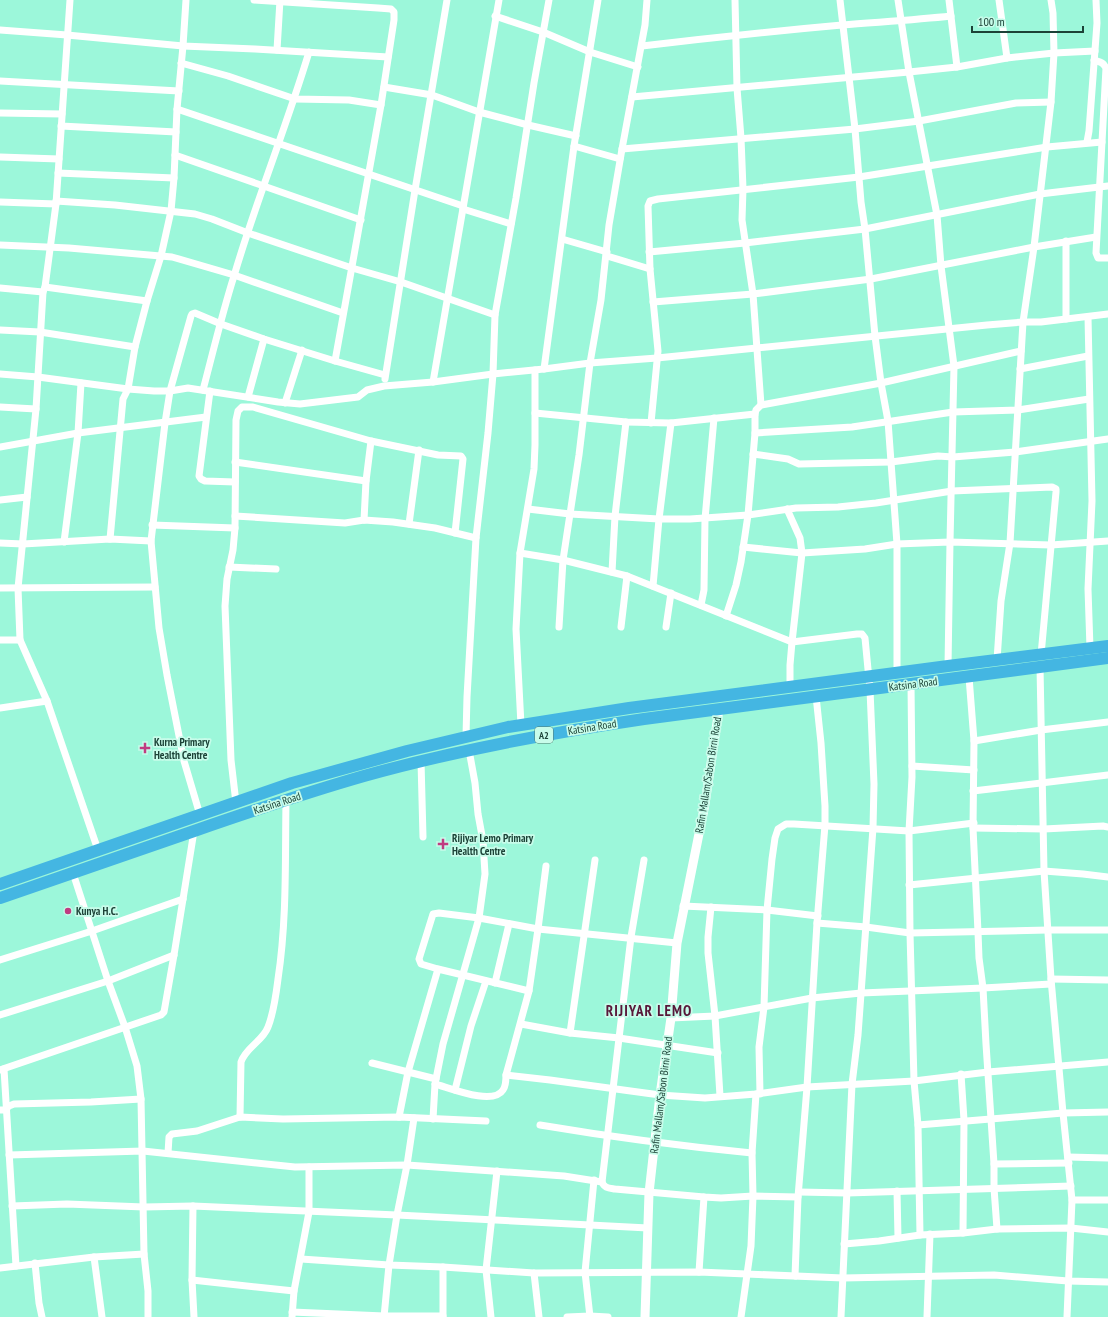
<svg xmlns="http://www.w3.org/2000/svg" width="1108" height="1317" viewBox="0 0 1108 1317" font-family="'PT Sans Narrow',sans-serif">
  <rect width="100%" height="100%" fill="#9cf7da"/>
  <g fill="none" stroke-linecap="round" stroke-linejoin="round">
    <g stroke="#fff" stroke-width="7">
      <path d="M70,0L56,204L45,287L43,292L36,409L18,588L20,640L47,701L98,850"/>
      <path d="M254,0L378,8L391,9L394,12V20L381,105L335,361"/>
      <path d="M735,0L737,88L741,138L743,189L742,220L753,294L761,405"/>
      <path d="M840,0L855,129L861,202L865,229L875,336L881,383L888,421L897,544V673"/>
      <path d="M898,0L909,72L937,215L941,266L954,366L950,542L948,666"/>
      <path d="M949,0L957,67"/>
      <path d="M999,0L1007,58"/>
      <path d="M495,16L543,32L590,52L638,67"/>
      <path d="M0,30L67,35L183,46L255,49L388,57"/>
      <path d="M642,46C708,38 775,31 842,25C878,22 915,20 951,16"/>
      <path d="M277,50L280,0"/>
      <path d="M1094,60C1100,62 1103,62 1106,68L1096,253L1098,258H1108"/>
      <path d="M181,63L228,76L295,99L349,100L381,105"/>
      <path d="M0,81L179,91"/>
      <path d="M384,87L432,95L479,112L528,125L576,136"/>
      <path d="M632,97L909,72L957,67L1007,58L1054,53L1095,51"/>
      <path d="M177,109L463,206"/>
      <path d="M0,113L62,114"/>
      <path d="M61,126L176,132"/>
      <path d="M1087,142L1089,131L1097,23L1096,0"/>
      <path d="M574,146L620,159"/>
      <path d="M622,149L855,129L919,121L1016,103L1051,102"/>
      <path d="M175,155L361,220"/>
      <path d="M0,157L59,159"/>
      <path d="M58,173L174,178"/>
      <path d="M56,201L115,205L195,214L212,219L248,233L352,268L401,282L495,315"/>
      <path d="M0,202L56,204"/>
      <path d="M463,209L511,224"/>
      <path d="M562,239L607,252"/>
      <path d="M1066,241V319"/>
      <path d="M0,245L69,248L172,257L234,275L343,313"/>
      <path d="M649,252L745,243L865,229L1040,194L1108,186"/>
      <path d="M607,256L650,269"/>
      <path d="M45,287L147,301"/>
      <path d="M0,288L43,292"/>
      <path d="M653,302L753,294L871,279L1034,247L1096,237"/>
      <path d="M1088,317L1092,501L1088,589L1090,648"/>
      <path d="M0,330L40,332L135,347"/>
      <path d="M544,369L574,146L598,0"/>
      <path d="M1020,369L1088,356"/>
      <path d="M0,374L38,377L128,389L154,391H170L188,388L278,402L300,404L358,397L367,390L384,386L433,382L493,374L544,369L590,363L657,358L987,325L1023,322H1041L1108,314"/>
      <path d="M385,379L415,190L447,0"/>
      <path d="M433,382L499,0"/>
      <path d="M203,390C213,352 222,314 234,276C256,201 286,128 309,52"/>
      <path d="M210,391L199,476L201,479L205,481L235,482"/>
      <path d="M248,397L264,339"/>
      <path d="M285,403L302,350"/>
      <path d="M0,407L36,409"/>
      <path d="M535,413L626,422L671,423L755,414"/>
      <path d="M651,423L658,351L650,269L648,206L650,201L658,199L859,177L1047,147L1102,142"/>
      <path d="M755,433L852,427L953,412L1018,410L1089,399"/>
      <path d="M0,447L78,433L206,417"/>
      <path d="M753,454L788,459L799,464L891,462L938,456L953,457L1015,452L1108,439"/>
      <path d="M235,462L366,481"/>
      <path d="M0,500L27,497"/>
      <path d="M528,509L570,514L659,519H690L748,515L796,508L838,507L876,503L952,491L1052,487L1056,489V492L1041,655"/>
      <path d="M787,509L800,538L802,553L792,642L790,665V687"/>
      <path d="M235,516L345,523L364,520L393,522L435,528L476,538"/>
      <path d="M364,520L366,481L371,441"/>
      <path d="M409,524L419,450"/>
      <path d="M152,525L235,528"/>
      <path d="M110,539L123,399L128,389L135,347L147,301L161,256L171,211L174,178L177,109L183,46L186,0"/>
      <path d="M64,542L78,433L81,383"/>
      <path d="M0,543L23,544L110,539L151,541"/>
      <path d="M743,547L802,553L865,549L897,544L950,542L1051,545L1108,541"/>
      <path d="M520,553L563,560L627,576L792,642L857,634H862L865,638L870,690L874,784L873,828L858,1035L852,1084L841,1317"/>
      <path d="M229,567L276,569"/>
      <path d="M612,572L615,516L626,422"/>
      <path d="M653,586L659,519L671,423"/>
      <path d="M0,588L155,587"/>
      <path d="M701,605L704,590L705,519L714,418"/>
      <path d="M726,616L736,585L741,562L748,515L755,433V414L756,410L761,405L881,383L1021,351"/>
      <path d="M559,627L563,560L579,455L590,363L601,300L609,225L622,149L645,25L647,0"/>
      <path d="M621,627L627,576"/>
      <path d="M666,627L671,593"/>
      <path d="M0,640H20"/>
      <path d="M997,660L1001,601L1010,543L1023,322L1034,247L1051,102L1054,53L1053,13L1051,0"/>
      <path d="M1040,667L1044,871L1051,979L1063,1113L1072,1200L1067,1317"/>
      <path d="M969,677L974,741L973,828L978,932L979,958L983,988L986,1044L994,1164V1188L997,1229"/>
      <path d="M911,684L912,777L909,831L910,933L914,1081L918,1125L920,1235"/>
      <path d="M0,708L47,701"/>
      <path d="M521,725L516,629L520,553L534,469L535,445V370"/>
      <path d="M466,736L467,697L476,538L488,433L493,374L495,315L516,198L534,83L549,0"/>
      <path d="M974,741L1041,730L1108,722"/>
      <path d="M421,761L423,837"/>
      <path d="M912,766L974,770"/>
      <path d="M973,791L1108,775"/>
      <path d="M236,803L231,760L225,606L227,579L233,550L235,528L236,420L238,411L242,407H253L371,441L438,455L461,456L463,459L455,533"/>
      <path d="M200,815L184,761L167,675L159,628L151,541L165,423L170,391L191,316L192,314L195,313L221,324L264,339L335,361L385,375"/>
      <path d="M973,828L1044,829L1103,826L1108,827"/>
      <path d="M644,860L631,937L602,1182C604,1188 609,1188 615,1189L704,1197L721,1198L753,1196L798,1197"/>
      <path d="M73,873L108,981L125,1027L137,1066L141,1099L144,1254L148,1291V1317"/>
      <path d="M909,885L1044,871L1083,874L1108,877"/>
      <path d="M683,906L767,910L818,916"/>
      <path d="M711,907L708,937V953L715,1016L720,1096"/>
      <path d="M817,923L866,927L910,933L1048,930H1108"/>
      <path d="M0,960L92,931L183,899"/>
      <path d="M1051,979L1108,980"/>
      <path d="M495,983L509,924"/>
      <path d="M529,991L438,969L421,964L419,959L433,914L439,913L479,918L538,929L677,943"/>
      <path d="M0,1015L108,981L174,955"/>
      <path d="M671,1018L715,1016L812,998L861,993L983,988L1051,984"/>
      <path d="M521,1024L570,1033L619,1038L718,1053"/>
      <path d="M570,1033L595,860"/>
      <path d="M372,1063L436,1079"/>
      <path d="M4,1069L16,1266"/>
      <path d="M0,1070L161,1015L164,1012L174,955L194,831"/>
      <path d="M961,1074L964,1120L963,1233"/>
      <path d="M506,1075L550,1080L660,1095L705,1098L756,1094L807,1087L914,1081L988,1072L1108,1062"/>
      <path d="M435,1084C450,1088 493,1106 503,1090C506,1086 506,1080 506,1075L529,991L538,929L546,866"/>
      <path d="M455,1090L471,1026L486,981"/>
      <path d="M760,1094L759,1047L764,1007L767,910L772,859L775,838L778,829L786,824H794L909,831L974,823"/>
      <path d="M0,1110H5L9,1106L14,1104L91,1102L141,1099"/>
      <path d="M240,1117L241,1062C246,1047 263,1041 268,1027C274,1012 276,995 278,979C287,920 285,860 286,801"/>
      <path d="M399,1117L408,1072L438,969"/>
      <path d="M433,1119L435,1084L443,1044L479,918L485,874L483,841L478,814L475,783L469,750"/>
      <path d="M540,1125C611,1137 681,1146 752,1153"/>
      <path d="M918,1125L1063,1113L1108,1112"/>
      <path d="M168,1153L169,1137L172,1134L197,1131L240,1117L283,1119L399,1117L486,1121"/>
      <path d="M9,1155L143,1151L295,1167L407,1165L564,1176L602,1182"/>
      <path d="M1068,1157L1108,1158"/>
      <path d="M994,1164L1069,1163"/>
      <path d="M897,1191L898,1238"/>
      <path d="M799,1192L847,1193L1071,1186"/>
      <path d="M1072,1200H1108"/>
      <path d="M12,1206L67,1204L144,1207L193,1206L397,1215L648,1228"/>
      <path d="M193,1206L192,1280L194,1317"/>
      <path d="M844,1244L879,1241L920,1235L963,1233L997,1229L1071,1228L1108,1232"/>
      <path d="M94,1257L102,1317"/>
      <path d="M301,1259L389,1265L443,1267L534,1273L699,1272L843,1278L994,1275L1068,1281L1108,1282"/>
      <path d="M35,1263L39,1303L42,1317"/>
      <path d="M0,1268L94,1257L144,1254"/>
      <path d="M699,1272L704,1197"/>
      <path d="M534,1273L539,1317"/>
      <path d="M795,1276L798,1197L807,1087L817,923L825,825V806L821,743L816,696"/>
      <path d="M192,1280L294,1291"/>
      <path d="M292,1312L384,1316H443"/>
      <path d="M292,1317L294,1291L309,1212V1167"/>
      <path d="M384,1317L389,1265L397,1215L407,1165L414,1118"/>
      <path d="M443,1317V1267"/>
      <path d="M491,1317L486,1270L497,1171"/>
      <path d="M567,1317L590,1316L608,1317"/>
      <path d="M590,1317L585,1272L594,1180"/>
      <path d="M741,1317L751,1246L753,1196L752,1153L756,1094"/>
      <path d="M927,1317L930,1234"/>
    </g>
    <path stroke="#fff" stroke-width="9" d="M645,1317L649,1193L660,1095L671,1018L677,943L705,804L719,709"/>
    <g stroke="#44b6e2" stroke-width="12">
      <path d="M0,884L292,783L407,751L508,727L629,708L948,666L1108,646"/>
      <path d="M0,898C66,875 132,853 197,830C252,811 308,792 364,776C457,750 549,733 644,719L1108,658"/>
    </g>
  </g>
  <g fill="#bf3c81" stroke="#c8fcea" stroke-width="1.5">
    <path d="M143 742h4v4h4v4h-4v4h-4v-4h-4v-4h4z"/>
    <path d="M441 838h4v4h4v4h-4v4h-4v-4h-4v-4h4z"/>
    <circle cx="68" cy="911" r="4"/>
  </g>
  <g text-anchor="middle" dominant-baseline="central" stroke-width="3.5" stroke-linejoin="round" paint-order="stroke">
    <rect fill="#c8fcea" stroke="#507a6d" stroke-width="1" x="535" y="727" width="18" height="16" rx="3"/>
    <g font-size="10" font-weight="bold" fill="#1c4237">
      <text x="544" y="735">A2</text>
    </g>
    <g font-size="11" fill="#1c4237" stroke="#c8fcea">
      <text transform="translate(913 684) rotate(-7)">Katsina Road</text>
      <text transform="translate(592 727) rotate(-9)">Katsina Road</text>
      <text transform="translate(708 775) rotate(-81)">Rafin Mallam/Sabon Birni Road</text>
      <text transform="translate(277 803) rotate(-18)">Katsina Road</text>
      <text transform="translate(661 1095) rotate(-83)">Rafin Mallam/Sabon Birni Road</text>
    </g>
    <g font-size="11" font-weight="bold" fill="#1c4237" stroke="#c8fcea" text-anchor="start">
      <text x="154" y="742">Kurna Primary<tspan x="154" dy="13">Health Centre</tspan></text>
      <text x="452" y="838">Rijiyar Lemo Primary<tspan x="452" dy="13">Health Centre</tspan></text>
      <text x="76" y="911">Kunya H.C.</text>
    </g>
    <g font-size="15" font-weight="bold" letter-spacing="1" fill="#571739" stroke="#c8fcea">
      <text x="649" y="1010">RIJIYAR LEMO</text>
    </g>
  </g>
  <path d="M972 26v6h111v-6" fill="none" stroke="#1c4237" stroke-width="2"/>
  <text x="978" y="26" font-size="12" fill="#1c4237" stroke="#c8fcea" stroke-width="3" paint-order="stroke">100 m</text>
</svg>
